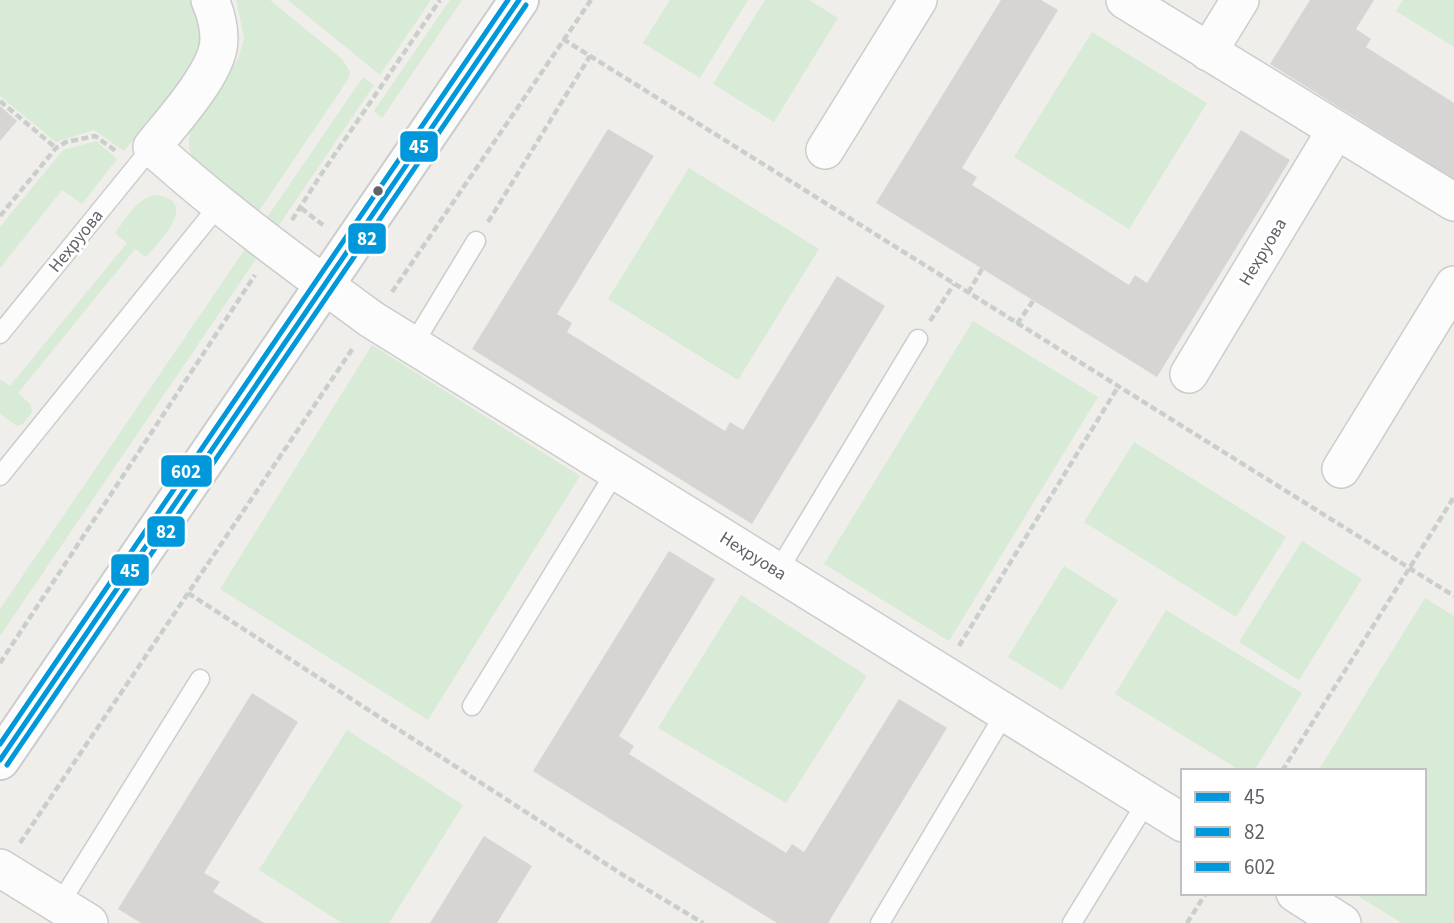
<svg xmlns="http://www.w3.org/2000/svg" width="1454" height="923" viewBox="0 0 1454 923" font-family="'Source Sans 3',sans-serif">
  <rect width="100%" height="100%" fill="#efeeea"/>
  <g fill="#d8ebd6">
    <path d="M0,0H192C198,13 205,33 201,47C194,78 145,126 124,151L94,130L56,142L0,96Z"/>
    <path d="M236,0H270L342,59L350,72L349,78L257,214C241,201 207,178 196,163C187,151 188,138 191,125L238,59L244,38Z"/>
    <path d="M288,0H431L380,75Z"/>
    <path d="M450,0H462L382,118L374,111Z"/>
    <path d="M670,0H748L700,78L643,43Z"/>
    <path d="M765,0H809L838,18L774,122L713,84Z"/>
    <path d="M1403,0H1454V47L1396,11Z"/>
    <path d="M1092,32L1207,103L1129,229L1014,157Z"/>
    <path d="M363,77L374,85L279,225L266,219Z"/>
    <path d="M96,141L117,159L82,204L62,190L0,268V227L63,150Z"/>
    <path d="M689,168L819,249L738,380L608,299Z"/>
    <path d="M155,195C201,200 160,241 146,257L135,249L18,393L31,405L32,412L23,424L17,426L0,414V379L10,386L127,243L115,233C127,218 136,199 155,195Z"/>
    <path d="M245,249L256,259L0,636V609Z"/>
    <path d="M973,321L1098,397L949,641L824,564Z"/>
    <path d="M372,345L580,476L428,720L220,589Z"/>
    <path d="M1134,442L1286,537L1236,617L1084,522Z"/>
    <path d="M1302,541L1362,579L1299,680L1239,642Z"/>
    <path d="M1064,566L1118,600L1062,690L1008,657Z"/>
    <path d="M741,595L867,676L786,803L658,728Z"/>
    <path d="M1425,598L1454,616V923H1402L1353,893H1424V771H1318Z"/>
    <path d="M1166,610L1302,693L1254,771H1241L1115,694Z"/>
    <path d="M347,730L463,805L389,923H342L259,870Z"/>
  </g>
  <g fill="#d6d5d3">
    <path d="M1001,0H1041L1058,10L962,168L977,177L972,185L1129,285L1135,275L1147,283L1241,130L1290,160L1157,377L876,203Z"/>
    <path d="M1310,0H1374L1356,29L1371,39L1366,47L1454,103V179L1270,64Z"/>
    <path d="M0,106L17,121L0,141Z"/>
    <path d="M608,129L654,156L557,314L572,323L567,332L725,431L730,422L743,430L837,276L885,306L752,524L472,349Z"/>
    <path d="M669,551L715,579L619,736L634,746L629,754L786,853L792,844L804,852L899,699L947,728L828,923H777L533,771Z"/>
    <path d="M252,693L298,722L204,873L220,882L213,892L264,923H141L118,909Z"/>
    <path d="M484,836L532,866L497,923H430Z"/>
  </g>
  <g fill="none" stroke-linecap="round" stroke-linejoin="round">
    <defs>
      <g id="service">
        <path d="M0,334L152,147"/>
        <path d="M413,345L476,241"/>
        <path d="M0,476L219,205"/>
        <path d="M778,571L918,339"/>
        <path d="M472,706L616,471"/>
        <path d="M59,905L200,679"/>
        <path d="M880,923L1005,713"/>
        <path d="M1072,923L1147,801"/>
      </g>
      <g id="minor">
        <path d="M210,0C216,13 221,33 218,48C212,78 172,122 152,147C222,210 296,264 371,319L1183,823"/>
        <path d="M1125,0L1454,202"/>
        <path d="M1208,52L1240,0"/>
        <path d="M825,150L918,0"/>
        <path d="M1189,374L1336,130"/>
        <path d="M1341,469L1454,285"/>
        <path d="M0,868L89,923"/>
        <path d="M1295,893L1342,923"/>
      </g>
      <path id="tertiary" d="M0,760L519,0"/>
    </defs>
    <use href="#service" stroke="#cbcccc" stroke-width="21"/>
    <use href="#minor" stroke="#cbcccc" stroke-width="40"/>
    <use href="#tertiary" stroke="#cbcccc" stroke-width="42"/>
    <g stroke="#cacfcc" stroke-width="4.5" stroke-dasharray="7 3.5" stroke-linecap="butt">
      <path d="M563,39L1454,596"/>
      <path d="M0,101L56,148"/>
      <path d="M301,208L323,225"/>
      <path d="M0,216L56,148L66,142L95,136L116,151"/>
      <path d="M292,220L322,173L440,0"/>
      <path d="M488,222L590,56"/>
      <path d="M392,292L591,0"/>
      <path d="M968,293L982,269"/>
      <path d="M930,321L954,284"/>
      <path d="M1017,324L1033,301"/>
      <path d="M188,593L623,875L703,923"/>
      <path d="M959,646L1118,387"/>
      <path d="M0,663L255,275"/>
      <path d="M1282,771L1454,497"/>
      <path d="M20,843L353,348"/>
      <path d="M1187,923L1206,893"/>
    </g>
    <use href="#service" stroke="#fdfcfc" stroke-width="18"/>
    <use href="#minor" stroke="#fdfcfc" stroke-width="37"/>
    <use href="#tertiary" stroke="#fdfcfc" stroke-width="38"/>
    <defs>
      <path id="bus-1" d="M0,760L519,0"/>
      <path id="bus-2" d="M7,765L526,5"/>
      <path id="bus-3" d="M0,744L508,0"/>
    </defs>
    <use href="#bus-1" stroke="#fff" stroke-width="10"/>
    <use href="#bus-2" stroke="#fff" stroke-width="10"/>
    <use href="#bus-3" stroke="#fff" stroke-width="10"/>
    <use href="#bus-1" stroke="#0098da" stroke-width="5"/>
    <use href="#bus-2" stroke="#0098da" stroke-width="5"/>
    <use href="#bus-3" stroke="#0098da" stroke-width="5"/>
  </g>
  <circle fill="#5f6368" stroke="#fff" stroke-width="2.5" cx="378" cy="191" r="6"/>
  <g text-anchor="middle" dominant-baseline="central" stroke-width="6" stroke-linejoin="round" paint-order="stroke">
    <g font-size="18" fill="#5f6368" stroke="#fff">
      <text transform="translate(76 241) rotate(-51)">Нехруова</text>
      <text transform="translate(1263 252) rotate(-59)">Нехруова</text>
      <text transform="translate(753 556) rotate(32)">Нехруова</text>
    </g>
  </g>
  <g stroke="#fff" stroke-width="2.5">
    <rect x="399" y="130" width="40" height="33" rx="7" fill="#0098da"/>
    <rect x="347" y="222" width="40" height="33" rx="7" fill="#0098da"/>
    <rect x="160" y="454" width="53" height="34" rx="7" fill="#0098da"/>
    <rect x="146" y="515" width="40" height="33" rx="7" fill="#0098da"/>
    <rect x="110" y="553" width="40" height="34" rx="7" fill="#0098da"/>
  </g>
  <g font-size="19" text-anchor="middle" font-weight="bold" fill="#fff">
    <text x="419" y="153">45</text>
    <text x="367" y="245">82</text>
    <text x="186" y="478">602</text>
    <text x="166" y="538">82</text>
    <text x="130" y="577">45</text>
  </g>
  <rect x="1181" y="769" width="245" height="126" fill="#ffffff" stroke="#bfc1c3" stroke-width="2"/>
  <rect x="1195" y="792" width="35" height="10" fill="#0098da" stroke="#bfc1c3" stroke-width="2"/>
  <text x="1244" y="804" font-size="21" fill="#5f6368">45</text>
  <rect x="1195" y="827" width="35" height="10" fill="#0098da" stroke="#bfc1c3" stroke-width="2"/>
  <text x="1244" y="839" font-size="21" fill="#5f6368">82</text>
  <rect x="1195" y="862" width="35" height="10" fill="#0098da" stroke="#bfc1c3" stroke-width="2"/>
  <text x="1244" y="874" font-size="21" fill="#5f6368">602</text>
</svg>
